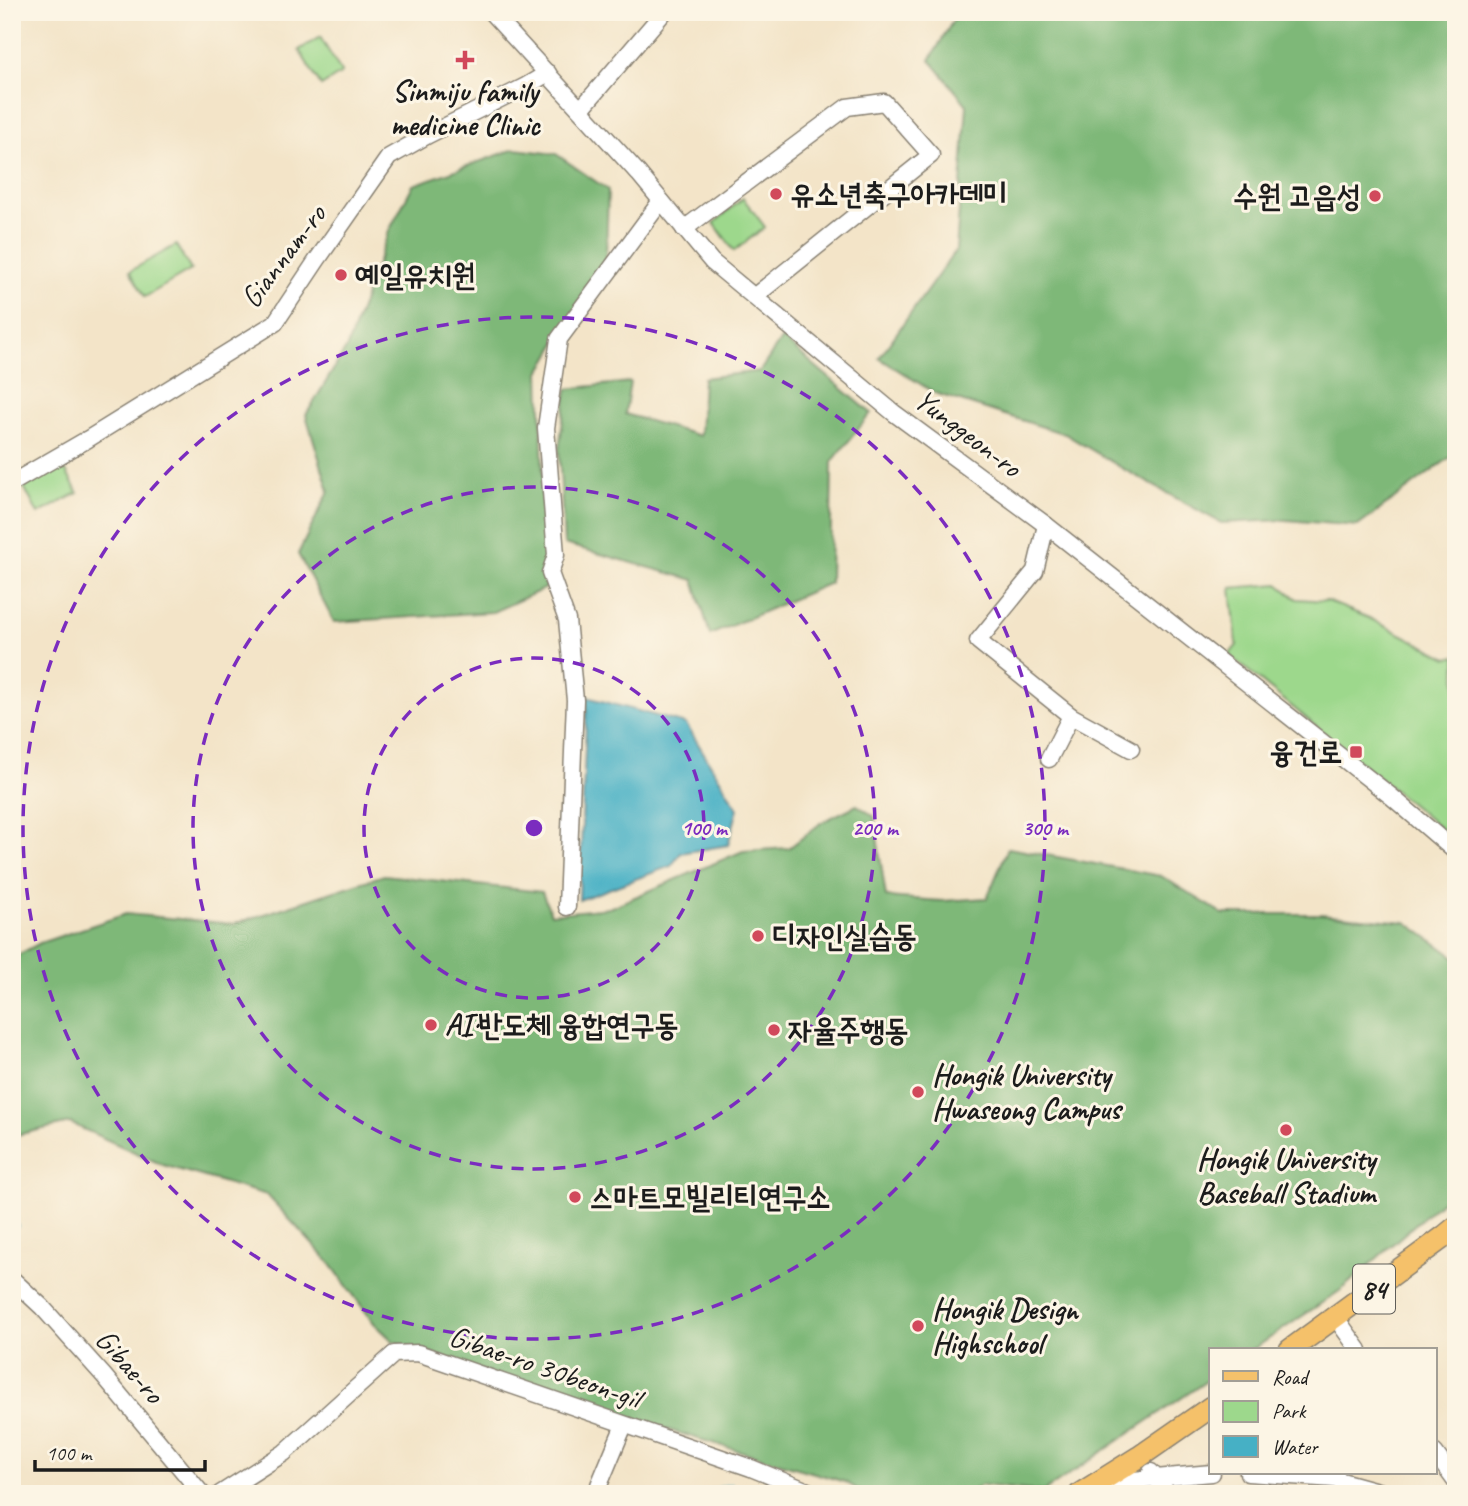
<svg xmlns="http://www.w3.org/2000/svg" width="1468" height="1506" viewBox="0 0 1468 1506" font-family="Caveat,'Poor Story',sans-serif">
  <rect width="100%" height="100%" fill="#fcf5e5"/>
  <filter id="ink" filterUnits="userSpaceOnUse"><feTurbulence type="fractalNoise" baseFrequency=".0143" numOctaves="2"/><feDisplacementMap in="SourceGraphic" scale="14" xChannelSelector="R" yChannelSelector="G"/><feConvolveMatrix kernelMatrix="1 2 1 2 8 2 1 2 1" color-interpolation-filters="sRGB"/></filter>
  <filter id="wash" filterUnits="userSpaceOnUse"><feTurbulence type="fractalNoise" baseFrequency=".00686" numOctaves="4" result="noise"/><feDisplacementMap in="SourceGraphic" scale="28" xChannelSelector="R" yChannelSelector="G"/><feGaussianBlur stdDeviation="1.57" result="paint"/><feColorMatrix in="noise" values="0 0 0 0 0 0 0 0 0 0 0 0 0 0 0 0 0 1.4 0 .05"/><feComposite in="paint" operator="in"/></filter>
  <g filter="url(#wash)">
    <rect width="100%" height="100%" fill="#f3e4c8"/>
    <g fill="#9dd88c" stroke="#5c7a54" stroke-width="2">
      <path d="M320,37L342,73L321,86L299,50Z"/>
      <path d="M743,198L765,227L734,251L714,223Z"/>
      <path d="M176,245L191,270L145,297L130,271Z"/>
      <path d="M63,466L78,493L38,514L24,487Z"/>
      <path d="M1278,584L1297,599L1327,601L1369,618L1448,658L1456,656V841L1229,655L1237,645L1231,588Z"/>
    </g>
    <g fill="#7eb878" stroke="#4d6a4a" stroke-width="2">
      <path d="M958,12H1456V453L1358,526L1286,520L1221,523L1125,470L1065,434L935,393L879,358L956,250L967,105L930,60Z"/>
      <path d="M515,149L556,154L608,190L606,258L540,372L546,588L493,612L334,622L298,554L329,491L306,415L347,347L389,231L413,185Z"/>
      <path d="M782,338L871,413L832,462L830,583L710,635L694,580L564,544L559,449L567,389L630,382L625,414L700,436L703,378L760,371Z"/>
      <path d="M857,805L874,816L886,897L942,901L987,898L1008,848L1161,876L1223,914H1320L1406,922L1456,958V1188L1341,1290L1252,1350H1211V1378L1043,1492L982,1485L967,1494H866L845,1482L577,1403L393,1341L374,1323L330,1263L267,1195L163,1165L70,1123L12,1136V958L40,943L126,914L234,924L384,875L542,892L551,914L609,908L743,851L789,848L822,822Z"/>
    </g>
    <path fill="#46b0c5" stroke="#316670" stroke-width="2" d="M587,697L686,724L738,809L728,845L681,853L671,866L579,900Z"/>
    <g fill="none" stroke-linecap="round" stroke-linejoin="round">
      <g stroke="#46b0c5" stroke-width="3.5">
        <path d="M12,1219L17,1226"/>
        <path d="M830,1491L854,1492L856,1494"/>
        <path d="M712,1494L719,1488L731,1485"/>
      </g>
    </g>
  </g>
  <g filter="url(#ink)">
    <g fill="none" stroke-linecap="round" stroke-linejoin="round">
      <defs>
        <g id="minor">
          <path d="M491,12L639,174L712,262L894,413L1046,525L1392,797L1456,852"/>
          <path d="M581,109L664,12"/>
          <path d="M684,229L847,107L884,102L931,155L755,296"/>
          <path d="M12,483L88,439L275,323L317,260L389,157L428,135L526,86L548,73"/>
          <path d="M1046,525L1035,571L978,641L1071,716L1131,749"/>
          <path d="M1049,759L1071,716"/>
          <path d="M567,907L575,700L567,620L550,573L556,555L546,428L559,339L661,201"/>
          <path d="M12,1279L42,1307L104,1376L202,1494"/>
          <path d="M1336,1318L1359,1350"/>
          <path d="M1435,1453L1456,1482"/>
          <path d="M1151,1472L1168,1494"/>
          <path d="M1248,1473L1334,1479L1388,1494"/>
          <path d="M1099,1483L1212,1473"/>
          <path d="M220,1494L284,1453L394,1354L418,1353L751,1468L815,1494"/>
          <path d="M602,1494L599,1485L624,1425"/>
        </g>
        <g id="major">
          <path d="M1290,1350L1445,1236L1456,1227"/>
          <path d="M1080,1494L1139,1457L1211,1407"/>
        </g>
      </defs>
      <use href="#minor" stroke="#888072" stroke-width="19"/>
      <use href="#major" stroke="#888072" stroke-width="24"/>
      <use href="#minor" stroke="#fff" stroke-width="16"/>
      <use href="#major" stroke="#f5c16b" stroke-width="21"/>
    </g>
  </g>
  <g fill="none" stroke="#7b2cbf" stroke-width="3.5" stroke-dasharray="12 9">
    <circle cx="534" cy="828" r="170"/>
    <circle cx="534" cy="828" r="341"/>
    <circle cx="534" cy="828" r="511"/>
  </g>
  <g fill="#d1495b" stroke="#fcf5e5" stroke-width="2.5">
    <path d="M461.5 49.5h7v7h7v7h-7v7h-7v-7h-7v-7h7z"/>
    <circle cx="776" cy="194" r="7"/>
    <circle cx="1375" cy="196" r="7"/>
    <circle cx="341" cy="275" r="7"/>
    <rect x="1349" y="745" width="14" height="14" rx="3.5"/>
    <circle cx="758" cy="936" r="7"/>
    <circle cx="431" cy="1025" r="7"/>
    <circle cx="774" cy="1030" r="7"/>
    <circle cx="918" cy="1092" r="7"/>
    <circle cx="1286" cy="1130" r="7"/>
    <circle cx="575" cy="1197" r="7"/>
    <circle cx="918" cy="1326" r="7"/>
  </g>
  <g text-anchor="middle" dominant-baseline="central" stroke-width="6" stroke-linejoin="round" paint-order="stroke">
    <rect fill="#fcf5e5" stroke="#5f5d58" stroke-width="2" x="1353" y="1264.5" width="42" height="49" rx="5"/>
    <g font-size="28" font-weight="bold" fill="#1c1c1c">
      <text x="1374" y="1289">84</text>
    </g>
    <g font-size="30" font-weight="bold" fill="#1c1c1c" stroke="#fcf5e5" text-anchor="start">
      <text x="465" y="91" text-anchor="middle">Sinmiju family<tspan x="465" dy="34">medicine Clinic</tspan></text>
      <text x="790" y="194">유소년축구아카데미</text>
      <text x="1361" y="196" text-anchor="end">수원 고읍성</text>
      <text x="355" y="275">예일유치원</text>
      <text x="1342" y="752" text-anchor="end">융건로</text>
      <text x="772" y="936">디자인실습동</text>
      <text x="445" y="1025">AI·반도체 융합연구동</text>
      <text x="788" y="1030">자율주행동</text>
      <text x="932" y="1075">Hongik University<tspan x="932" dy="34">Hwaseong Campus</tspan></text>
      <text x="1286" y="1159" text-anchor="middle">Hongik University<tspan x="1286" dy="34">Baseball Stadium</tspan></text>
      <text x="589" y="1197">스마트모빌리티연구소</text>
      <text x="932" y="1309">Hongik Design<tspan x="932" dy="34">Highschool</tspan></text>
    </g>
    <g font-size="30" fill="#1c1c1c" stroke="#fcf5e5">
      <text transform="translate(283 256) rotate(-53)">Giannam-ro</text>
      <text transform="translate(968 433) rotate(37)">Yunggeon-ro</text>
      <text transform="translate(130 1366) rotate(49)">Gibae-ro</text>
      <text transform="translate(545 1367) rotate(19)">Gibae-ro 30beon-gil</text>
    </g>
  </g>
  <circle cx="534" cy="828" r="10" fill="#7b2cbf" stroke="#fcf5e5" stroke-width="3.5"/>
  <g font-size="21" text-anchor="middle" font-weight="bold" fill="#7b2cbf" stroke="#fcf5e5" stroke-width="6" stroke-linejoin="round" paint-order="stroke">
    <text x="704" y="835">100 m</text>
    <text x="875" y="835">200 m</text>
    <text x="1045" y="835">300 m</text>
  </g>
  <rect width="1468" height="1506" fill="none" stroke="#fcf5e5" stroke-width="42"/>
  <rect x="1209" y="1348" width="228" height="126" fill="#fcf5e5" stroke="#a29e95" stroke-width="2"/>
  <rect x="1223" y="1371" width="35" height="10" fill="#f5c16b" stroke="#a29e95" stroke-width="2"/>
  <text x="1272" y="1384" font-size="21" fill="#1c1c1c">Road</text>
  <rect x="1223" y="1401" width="35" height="21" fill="#9dd88c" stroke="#a29e95" stroke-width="2"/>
  <text x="1272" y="1418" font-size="21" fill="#1c1c1c">Park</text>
  <rect x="1223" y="1436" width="35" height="21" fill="#46b0c5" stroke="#a29e95" stroke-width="2"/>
  <text x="1272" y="1454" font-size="21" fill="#1c1c1c">Water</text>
  <path d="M35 1460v10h170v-10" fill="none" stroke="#1c1c1c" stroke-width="3.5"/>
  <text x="46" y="1460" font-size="21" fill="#1c1c1c" stroke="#fcf5e5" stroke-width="5" paint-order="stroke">100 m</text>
</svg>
